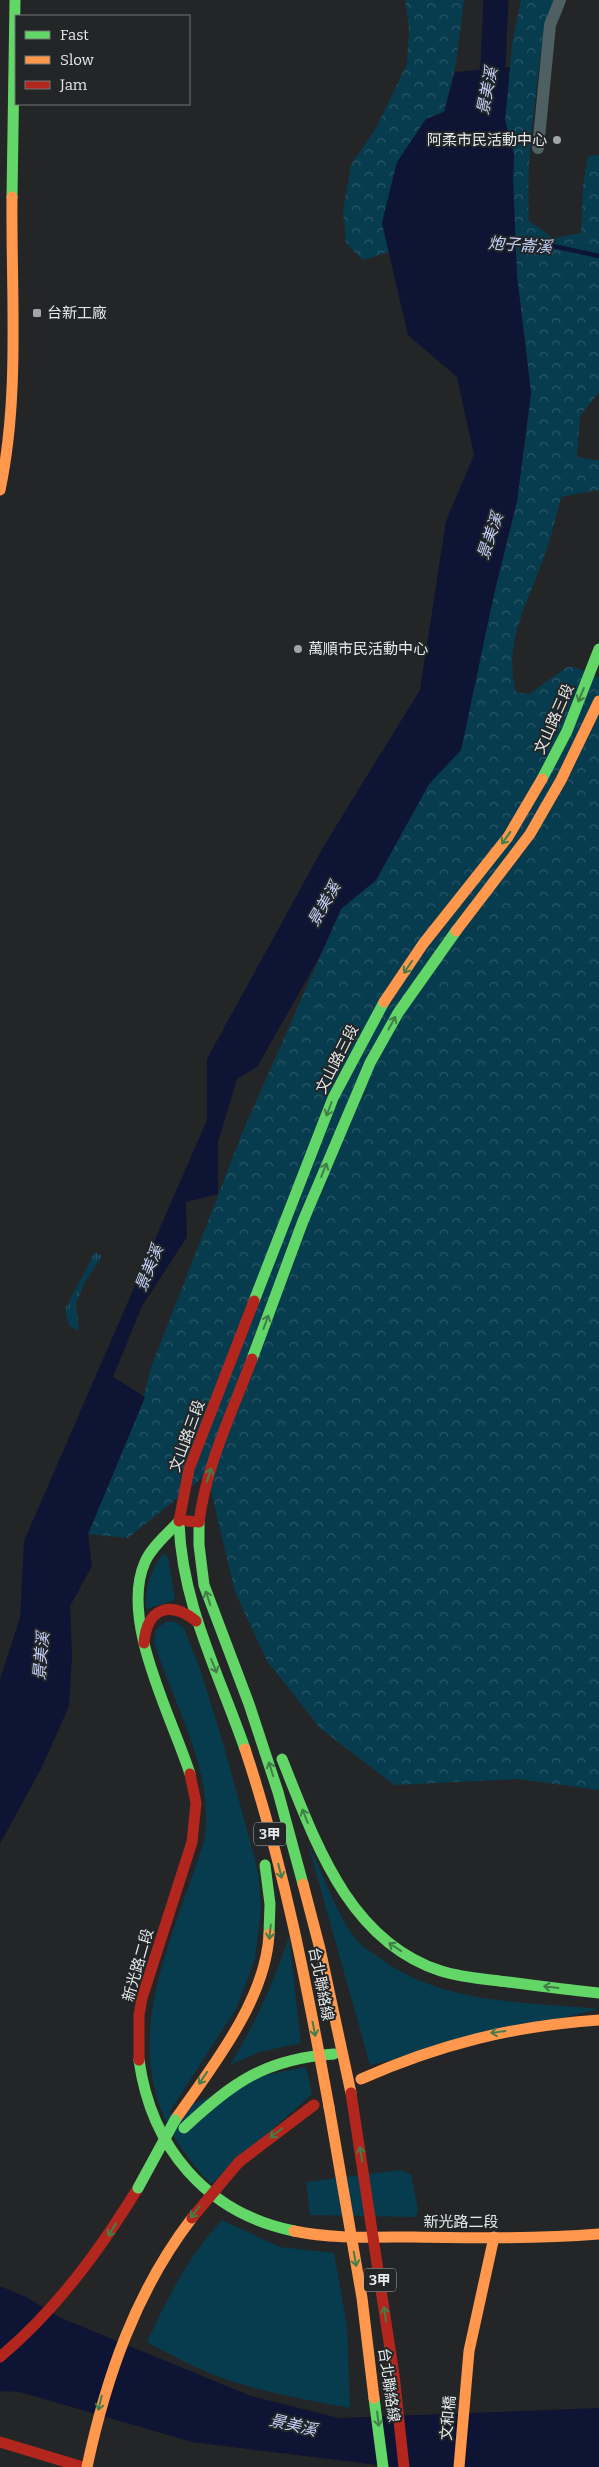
<svg xmlns="http://www.w3.org/2000/svg" width="599" height="2467" viewBox="0 0 599 2467" font-family="Bitter,'Noto Sans TC',serif">
  <defs>
    <pattern id="forest-crowns" width="20" height="18" patternUnits="userSpaceOnUse" patternTransform="scale(1.25)"><rect width="20" height="18" fill="#073b4e"/><path d="M2 6a3 3 0 1 1 6 0M12 15a3 3 0 1 1 6 0" fill="none" stroke="#2b5768"/></pattern>
    <pattern id="park-tufts" width="24" height="20" patternUnits="userSpaceOnUse" patternTransform="scale(1.25)"><rect width="24" height="20" fill="#073b4e"/><path d="M3 7l-1-3M5 7V3M7 7l1-3M15 17l-1-3M17 17v-4M19 17l1-3" fill="none" stroke="#2b5768"/></pattern>
  </defs>
  <rect width="100%" height="100%" fill="#242526"/>
  <g fill="#073b4e">
    <path d="M163,1554L168,1556L175,1600L146,1609C145,1588 150,1571 163,1554Z"/>
    <path d="M175,1621L184,1628L200,1669L221,1736L254,1855L259,1878L261,1911L255,1959L236,2009L168,2114L265,2075L306,2067L312,2094L211,2184C102,2073 163,1967 204,1842C216,1773 174,1706 154,1642L156,1630L165,1622Z"/>
    <path d="M308,1844C324,1874 335,1913 356,1939C361,1946 370,1951 377,1956C439,2004 524,2002 599,2009L370,2065Z"/>
    <path d="M289,1936L301,2043L260,2052L230,2065C256,2022 274,1983 289,1936Z"/>
    <path d="M400,2170L411,2174L418,2209L416,2217L310,2215L306,2182Z"/>
    <path d="M222,2220L280,2247L334,2253L347,2326L350,2408C311,2401 272,2394 234,2382C204,2373 175,2357 147,2342C168,2297 188,2257 222,2220Z"/>
  </g>
  <g fill="url(#forest-crowns)">
    <path d="M405,0H464L456,63L444,112L426,119L397,163L382,223L389,252L363,260L346,243L343,211L351,165L376,128L407,64L409,29Z"/>
    <path d="M521,0H554C542,34 540,59 536,94C530,137 527,178 529,221L553,238L581,233L583,185L588,156L599,155V392L580,416L577,457L599,460V490L561,497C556,518 550,540 543,560C527,604 503,645 516,692L529,694L567,667H575L599,678V1790L518,1779L394,1785L320,1728L267,1661L235,1592L207,1474L128,1538L88,1534L142,1404L150,1370L243,1131L341,909L376,880L429,784L461,750L494,594L517,501L531,393L517,276L513,180L514,155L505,120L512,43Z"/>
  </g>
  <path fill="url(#park-tufts)" d="M95,1252L102,1256L85,1282L76,1303L79,1331L69,1326L65,1309Z"/>
  <g fill="#0e1434">
    <path d="M510,67L505,120L514,155L513,180L517,276L531,393L517,501L494,594L461,750L429,784L376,880L341,909L320,956L257,1067L237,1079L218,1142V1194L186,1202L187,1237L142,1306L113,1377L145,1397L88,1534L92,1566L70,1606L72,1656L69,1706L42,1767L0,1844V1679L20,1618L24,1541L207,1120V1059L325,844L420,690L446,521L474,455L457,377L408,335L382,223L397,162L426,119L444,112L455,72Z"/>
    <path d="M0,2286L26,2297L61,2318L251,2396L339,2418L599,2408V2467H394L192,2442L20,2392L0,2391Z"/>
  </g>
  <g fill="none" stroke-linecap="round" stroke-linejoin="round">
    <path stroke="#0e1434" stroke-width="4.5" d="M512,242L539,243L599,256"/>
    <path stroke="#0e1434" stroke-width="25" d="M485,102L493,66L496,0"/>
    <path stroke="#4f6062" stroke-width="12" d="M538,148L550,25L560,0"/>
    <g stroke="#63d668" stroke-width="11">
      <path d="M12,197L15,0"/>
      <path d="M542,779L567,731L599,649"/>
      <path d="M254,1301L333,1098L384,1002"/>
      <path d="M252,1359L303,1221L370,1063L398,1013L456,931"/>
      <path d="M179,1521C168,1534 152,1546 145,1562C119,1620 172,1717 190,1774"/>
      <path d="M179,1521C181,1602 219,1674 245,1749"/>
      <path d="M199,1522V1545L204,1585L249,1704L278,1792L303,1884"/>
      <path d="M282,1759C315,1841 348,1941 441,1971C463,1978 486,1979 508,1982C538,1986 569,1990 599,1993"/>
      <path d="M265,1865L270,1904L269,1934"/>
      <path d="M139,2060C151,2147 206,2213 294,2231"/>
      <path d="M184,2128C233,2082 265,2059 334,2054"/>
    </g>
    <g stroke="#ff974d" stroke-width="11">
      <path d="M0,490C20,397 11,292 12,197"/>
      <path d="M456,931L530,834L561,780L599,701"/>
      <path d="M384,1002L423,944L508,837L542,779"/>
      <path d="M245,1749C284,1866 307,1986 329,2107"/>
      <path d="M303,1884L320,1949L351,2093"/>
      <path d="M361,2079C440,2044 513,2026 599,2020"/>
      <path d="M175,2120C211,2068 266,2000 269,1934"/>
      <path d="M294,2231C332,2239 373,2237 412,2237C474,2238 537,2239 599,2234"/>
      <path d="M459,2467L469,2351L494,2237"/>
    </g>
    <g stroke="#b3261e" stroke-width="11">
      <path d="M179,1521L189,1469L254,1301"/>
      <path d="M187,1521L199,1522C206,1466 232,1412 252,1359"/>
      <path d="M144,1643C147,1608 170,1600 196,1621"/>
      <path d="M139,2060V2015L142,1998L192,1842L196,1803L190,1774"/>
      <path d="M239,2162L314,2105"/>
      <path d="M0,2357C57,2309 99,2251 138,2188"/>
      <path d="M0,2442L83,2467"/>
    </g>
    <g stroke="#63d668" stroke-width="11">
      <path d="M138,2188L175,2120"/>
      <path d="M374,2398L383,2467"/>
    </g>
    <g stroke="#ff974d" stroke-width="11">
      <path d="M329,2107L362,2298L374,2398"/>
      <path d="M87,2467C106,2377 136,2291 192,2218"/>
    </g>
    <g stroke="#b3261e" stroke-width="11">
      <path d="M351,2093L394,2375L404,2467"/>
      <path d="M192,2218L239,2162"/>
    </g>
  </g>
  <defs><path id="oneway-shaft" d="M-6 0H5M1.5-3L5.5 0L1.5 3" fill="none" stroke-width="1.6" stroke-linecap="round" stroke-linejoin="round" transform="scale(1.25)"/></defs>
  <g stroke="#437e48">
    <use href="#oneway-shaft" transform="translate(581 695) rotate(112)"/>
    <use href="#oneway-shaft" transform="translate(506 838) rotate(125)"/>
    <use href="#oneway-shaft" transform="translate(408 967) rotate(124)"/>
    <use href="#oneway-shaft" transform="translate(392 1023) rotate(-61)"/>
    <use href="#oneway-shaft" transform="translate(329 1109) rotate(111)"/>
    <use href="#oneway-shaft" transform="translate(324 1170) rotate(-68)"/>
    <use href="#oneway-shaft" transform="translate(266 1322) rotate(-70)"/>
    <use href="#oneway-shaft" transform="translate(209 1475) rotate(-72)"/>
    <use href="#oneway-shaft" transform="translate(208 1598) rotate(-108)"/>
    <use href="#oneway-shaft" transform="translate(214 1666) rotate(68)"/>
    <use href="#oneway-shaft" transform="translate(271 1769) rotate(-107)"/>
    <use href="#oneway-shaft" transform="translate(305 1816) rotate(-112)"/>
    <use href="#oneway-shaft" transform="translate(280 1871) rotate(76)"/>
    <use href="#oneway-shaft" transform="translate(270 1932) rotate(96)"/>
    <use href="#oneway-shaft" transform="translate(395 1947) rotate(-146)"/>
    <use href="#oneway-shaft" transform="translate(551 1987) rotate(-173)"/>
    <use href="#oneway-shaft" transform="translate(314 2029) rotate(79)"/>
    <use href="#oneway-shaft" transform="translate(498 2032) rotate(172)"/>
    <use href="#oneway-shaft" transform="translate(203 2078) rotate(124)"/>
    <use href="#oneway-shaft" transform="translate(276 2133) rotate(143)"/>
    <use href="#oneway-shaft" transform="translate(361 2154) rotate(-99)"/>
    <use href="#oneway-shaft" transform="translate(195 2212) rotate(129)"/>
    <use href="#oneway-shaft" transform="translate(112 2230) rotate(122)"/>
    <use href="#oneway-shaft" transform="translate(355 2259) rotate(80)"/>
    <use href="#oneway-shaft" transform="translate(385 2314) rotate(-98)"/>
    <use href="#oneway-shaft" transform="translate(100 2403) rotate(104)"/>
    <use href="#oneway-shaft" transform="translate(378 2419) rotate(83)"/>
  </g>
  <g fill="#a2a4a5" stroke="#232627" stroke-width="2">
    <circle cx="557" cy="140" r="5"/>
    <rect x="32" y="308" width="10" height="10" rx="2.5"/>
    <circle cx="298" cy="649" r="5"/>
  </g>
  <g text-anchor="middle" dominant-baseline="central" stroke-width="4" stroke-linejoin="round" paint-order="stroke">
    <g fill="#232627" stroke="#acaeaf" stroke-width="1">
      <rect x="254" y="1822.5" width="32" height="23" rx="4"/>
      <rect x="364" y="2268.5" width="32" height="23" rx="4"/>
    </g>
    <g font-size="14" font-weight="bold" fill="#e6e8e9">
      <text x="270" y="1834">3甲</text>
      <text x="380" y="2280">3甲</text>
    </g>
    <g font-size="15" fill="#e6e8e9" stroke="#232627" text-anchor="start">
      <text x="547" y="140" text-anchor="end">阿柔市民活動中心</text>
      <text x="47" y="313">台新工廠</text>
      <text x="308" y="649">萬順市民活動中心</text>
    </g>
    <g font-size="15" fill="#e6e8e9" stroke="#232627">
      <text transform="translate(554 719) rotate(-66)">文山路三段</text>
      <text transform="translate(337 1059) rotate(-63)">文山路三段</text>
      <text transform="translate(187 1436) rotate(-70)">文山路三段</text>
      <text transform="translate(138 1965) rotate(-74)">新光路二段</text>
      <text transform="translate(321 1984) rotate(79)">台北聯絡線</text>
      <text x="461" y="2222">新光路二段</text>
      <text transform="translate(389 2385) rotate(82)">台北聯絡線</text>
      <text transform="translate(448 2418) rotate(-85)">文和橋</text>
    </g>
    <g font-size="16" font-style="italic" fill="#c5d2fb" stroke="#232627">
      <text transform="translate(487 91) rotate(-79)">景美溪</text>
      <text transform="translate(520 245) rotate(4)">炮子崙溪</text>
      <text transform="translate(490 536) rotate(-71)">景美溪</text>
      <text transform="translate(324 904) rotate(-60)">景美溪</text>
      <text transform="translate(149 1268) rotate(-68)">景美溪</text>
      <text transform="translate(41 1656) rotate(-85)">景美溪</text>
      <text transform="translate(293 2425) rotate(13)">景美溪</text>
    </g>
  </g>
  <rect x="15" y="15" width="175" height="90" fill="#232627" stroke="#717475"/>
  <rect x="25" y="31" width="25" height="8" fill="#63d668" stroke="#717475"/>
  <text x="60" y="40" font-size="15" fill="#e6e8e9">Fast</text>
  <rect x="25" y="56" width="25" height="8" fill="#ff974d" stroke="#717475"/>
  <text x="60" y="65" font-size="15" fill="#e6e8e9">Slow</text>
  <rect x="25" y="81" width="25" height="8" fill="#b3261e" stroke="#717475"/>
  <text x="60" y="90" font-size="15" fill="#e6e8e9">Jam</text>
</svg>
